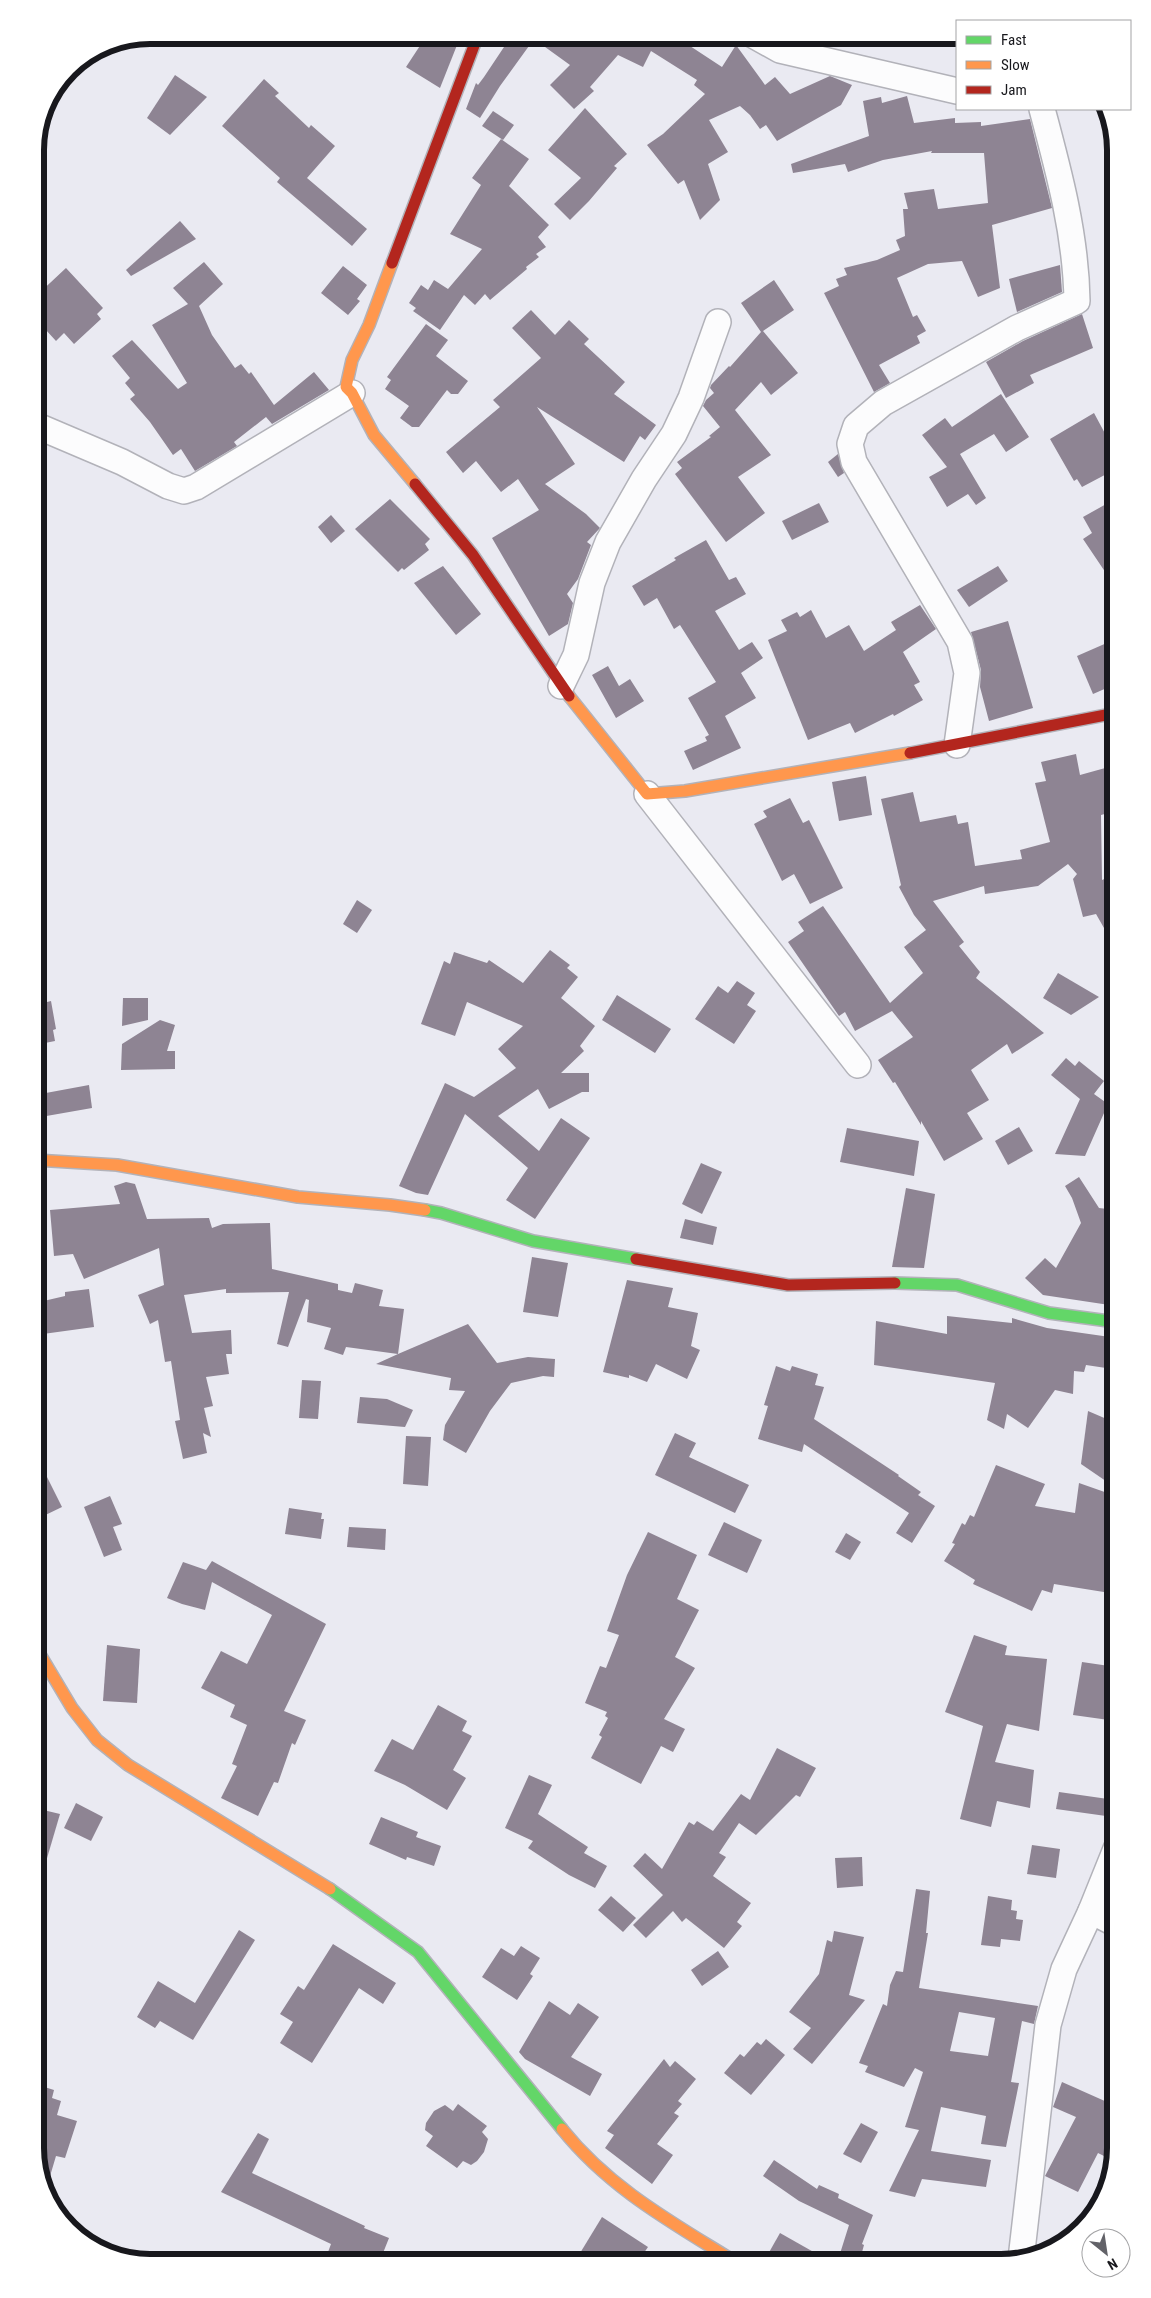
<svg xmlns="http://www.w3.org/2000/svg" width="1151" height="2298" viewBox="0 0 1151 2298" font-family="'Roboto Condensed',sans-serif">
  <rect width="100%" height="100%" fill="#eaeaf2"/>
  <g fill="#8e8493" fill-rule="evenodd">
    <path d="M427,35H461L440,88L406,67Z"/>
    <path d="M493,35H696L690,46L722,67L736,45L765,85L775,77L790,94L830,76L852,85L841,105L777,141L766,125L760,129L750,115L740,106L709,120L728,152L708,164L720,200L700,220L684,180L678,184L647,145L663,134L705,94L694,85L697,80L651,51L643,67L618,55L590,87L594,91L574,109L550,85L570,65L534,39L500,86L480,118L466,109L476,83L478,85L484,77L506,44Z"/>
    <path d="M175,75L207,97L170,135L147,118Z"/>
    <path d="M264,79L279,93L275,96L309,128L311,125L335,146L307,178L367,229L352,246L277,182L280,178L222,126Z"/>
    <path d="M907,96L914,123L955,118V123L981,122V126L1030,119L1052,208L992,225L1000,288L978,297L962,261L928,264L897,278L913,317L917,315L926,331L917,336L920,343L879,365L890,383L874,392L824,293L839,286L836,279L847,275L844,268L877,260L900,250L896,240L905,236L903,209H908L904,193L934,189L938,209L988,203L984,153H931L932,151L883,160L848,172L845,164L793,173L791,164L869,136L863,101L881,97L882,103Z"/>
    <path d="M585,108L627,154L614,166L617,168L589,201L570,220L554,204L581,178L548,150Z"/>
    <path d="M493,111L514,125L503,140L482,126Z"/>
    <path d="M501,139L529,159L509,186L549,225L538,237L546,247L536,254L539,257L526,267L527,269L490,300L485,294L475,305L464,295L440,330L413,311L416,308L409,303L421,285L428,290L434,280L448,289L482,249L450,234L481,185L472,178Z"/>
    <path d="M180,221L196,239L131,276L126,270Z"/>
    <path d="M204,262L223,284L199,306L212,335L235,368L241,364L249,374L251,372L274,405L314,372L329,390L272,424L266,417L234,442L237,446L195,471L181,449L173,455L150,422L130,399L135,395L125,383L130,378L112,356L132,340L178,389L187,383L152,325L188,304L173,288Z"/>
    <path d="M1060,265L1062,292L1017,312L1009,279Z"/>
    <path d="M343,266L367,285L357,299L360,301L348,315L321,293Z"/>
    <path d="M66,268L103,308L97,314L101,319L74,344L64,333L56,341L35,318V297Z"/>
    <path d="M774,280L794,310L763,331L798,373L771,395L761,382L735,410L771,455L738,477L765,513L726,542L675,474L682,468L677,462L711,437L709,436L720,427L703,406L706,400L714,393L710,388L711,385L729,366L730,367L761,332L741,303Z"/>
    <path d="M531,310L555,335L569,320L589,339L584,344L625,382L614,394L656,425L645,440L640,436L624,462L537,407L575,464L545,484L586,514L600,528L587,542L591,545L578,579L567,594L573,603L568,624L549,636L492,538L539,510L518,479L501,492L476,461L463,473L446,452L500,407L493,400L541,358L512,328Z"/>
    <path d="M1082,314L1093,348L1030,375L1034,383L1006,398L986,362L1023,341Z"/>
    <path d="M426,324L448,340L436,356L468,381L458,394H451L447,390L419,427H412L400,418L409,406L385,389L391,380L387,377Z"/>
    <path d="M1001,394L1029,437L1006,452L994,434L960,454L986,498L976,505L968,494L947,507L929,477L947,467L922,435L945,418L952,427Z"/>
    <path d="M1094,413L1116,454V469L1082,487L1077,479L1074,481L1050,439Z"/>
    <path d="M838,454L844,473L838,477L828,462Z"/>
    <path d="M390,499L430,539L425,544L429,550L404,570L402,568L398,572L355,529Z"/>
    <path d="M819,503L829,522L792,540L782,521Z"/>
    <path d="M1108,503L1116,517V588L1083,539L1092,533L1083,517Z"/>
    <path d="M331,515L345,531L331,543L318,527Z"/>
    <path d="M706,540L729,580L736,577L746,594L715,611L739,650L752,642L763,658L741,673L756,698L725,716L741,748L693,770L684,751L707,741L705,737L709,735L688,698L716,682L680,625L674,629L657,598L644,606L632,586L676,560L674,558Z"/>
    <path d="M443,566L481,614L456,635L414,583Z"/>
    <path d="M998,566L1008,581L969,607L957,590Z"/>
    <path d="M920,605L936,629L903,652L920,682L914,685L923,700L894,716L893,714L855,733L850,723L808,740L768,640L787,631L781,620L797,612L800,617L811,610L826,638L849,625L864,651L896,630L891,622Z"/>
    <path d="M1008,621L1033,708L989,721L980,687L981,670L971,632Z"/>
    <path d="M1109,642L1116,658V684L1093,694L1077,656Z"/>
    <path d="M608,666L619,686L630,679L644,701L616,718L592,675Z"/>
    <path d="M1076,754L1080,775L1116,765V811L1101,815L1102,880L1116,874V949L1096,914L1083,917L1073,879L1077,874L1068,864L1038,886L985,894L984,886L933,901L964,942L959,946L980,972L976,978L1044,1033L1012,1054L1007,1044L971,1070L989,1100L967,1113L983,1139L944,1161L921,1121V1125L895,1082L893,1083L878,1060L913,1037L892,1011L855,1031L845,1012L839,1016L788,942L804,931L798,922L823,906L890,1003L923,973L904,947L926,930L914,915L899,887L901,885L881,799L913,792L920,822L956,815L958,824L968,822L975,866L1022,859L1020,850L1050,842L1035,783L1046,781L1041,762Z"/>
    <path d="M866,776L872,815L839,821L832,782Z"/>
    <path d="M790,798L803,823L809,820L843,888L810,904L794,874L782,881L754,824L767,817L763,811Z"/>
    <path d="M357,900L372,910L357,933L343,924Z"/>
    <path d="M550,950L570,965L567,968L578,977L561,998L595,1026L580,1046L584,1051L561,1073H589V1092H582L549,1109L538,1089L498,1116L539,1151L561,1118L590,1138L535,1219L506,1200L528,1168L465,1114L428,1195L416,1193L399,1186L445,1083L474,1097L516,1068L498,1049L523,1026L467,1002L455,1036L421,1024L444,961L450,964L454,952L487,963L489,960L523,983Z"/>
    <path d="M1058,973L1099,997L1071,1015L1043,998Z"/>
    <path d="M737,981L755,993L747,1005L756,1011L734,1044L695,1019L718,986L728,993Z"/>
    <path d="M44,984L47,1002L51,1001L56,1029L53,1030L55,1041L35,1045V985Z"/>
    <path d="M617,995L671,1029L655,1053L602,1020Z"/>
    <path d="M123,998H148V1020L122,1026Z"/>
    <path d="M160,1020L175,1025L167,1051H175V1069L121,1070L122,1044Z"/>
    <path d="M1066,1058L1075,1066L1079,1061L1104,1081L1094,1094L1108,1104L1085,1156L1055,1154L1080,1099L1051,1075Z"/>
    <path d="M89,1085L92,1108L35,1118V1095Z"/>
    <path d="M1019,1127L1033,1151L1008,1165L995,1141Z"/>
    <path d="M847,1128L919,1141L914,1176L840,1162Z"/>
    <path d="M701,1163L722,1172L702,1214L682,1204Z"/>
    <path d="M1079,1177L1099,1208L1116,1210V1306L1043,1295L1025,1278L1045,1258L1056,1268L1081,1223L1072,1198L1065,1186Z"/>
    <path d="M126,1182L135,1184L147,1219L209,1218L212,1228L223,1224L270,1223L272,1269L338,1284V1290L352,1293L355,1283L383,1290L379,1306L404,1309L398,1354L468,1324L497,1363L528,1357L555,1359L554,1377L543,1376L511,1383L490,1411L466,1453L443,1440L445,1425L465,1391L449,1390L451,1378L376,1364L398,1354L346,1347L343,1355L324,1349L331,1328L307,1322L309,1300L306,1299L288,1347L277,1344L289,1292L226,1293V1289L184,1295L192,1333L231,1330L232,1354H226L229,1374L206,1377L213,1406L204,1408L211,1437L203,1433L207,1453L183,1459L175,1421L180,1420L171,1361L165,1362L158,1320L150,1324L138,1295L164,1285L159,1248L84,1279L73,1254L54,1256L50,1210L120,1204L114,1186Z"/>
    <path d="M906,1188L935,1194L924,1268L892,1267Z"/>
    <path d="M685,1219L717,1227L713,1245L680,1238Z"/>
    <path d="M532,1257L568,1263L558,1317L523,1312Z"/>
    <path d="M627,1280L673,1288L668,1307L698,1313L691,1346L700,1350L687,1379L656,1364L647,1382L629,1375V1378L603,1372Z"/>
    <path d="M89,1289L94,1327L43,1334L35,1303L65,1296V1292Z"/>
    <path d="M947,1316L1012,1323V1318L1047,1328L1110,1337L1106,1368L1086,1365L1084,1372L1074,1371L1073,1394L1055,1390L1028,1428L1007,1414L1004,1429L987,1420L995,1383L874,1365L876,1321L947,1334Z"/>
    <path d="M776,1366L790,1371L792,1366L818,1374L815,1385L824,1387L814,1419L899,1475L898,1476L921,1492L918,1495L935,1506L912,1543L896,1533L909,1513L804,1444L802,1452L758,1439L768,1406L764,1405Z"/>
    <path d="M302,1380L321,1381L318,1419L299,1418Z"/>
    <path d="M360,1397L387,1399L413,1410L405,1427L357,1423Z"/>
    <path d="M1088,1411L1116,1423V1488L1081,1464Z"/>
    <path d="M675,1433L696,1443L689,1457L749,1485L735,1513L655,1475Z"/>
    <path d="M406,1436L431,1437L428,1486L403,1484Z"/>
    <path d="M35,1453L62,1507L35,1520Z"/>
    <path d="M996,1465L1045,1484L1035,1506L1075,1513L1079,1483L1116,1496V1558L1110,1593L1054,1584L1052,1593L1042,1590L1032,1611L973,1584L975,1580L944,1561L955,1544L952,1543L962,1523L965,1525L970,1515L974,1517Z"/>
    <path d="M110,1496L122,1524L113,1527L122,1550L104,1557L84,1507Z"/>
    <path d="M289,1508L322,1513L321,1519H324L321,1539L285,1534Z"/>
    <path d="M724,1522L762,1540L747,1573L708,1555Z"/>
    <path d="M349,1527L386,1529L385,1550L347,1547Z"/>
    <path d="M648,1532L697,1555L677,1599L699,1610L675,1657L695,1668L664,1719L685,1729L673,1752L661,1746L641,1784L591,1758L602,1737L599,1735L608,1718L605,1716L607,1712L585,1703L600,1666L606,1668L619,1635L607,1631L627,1575Z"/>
    <path d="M846,1533L861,1542L850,1560L835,1552Z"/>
    <path d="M212,1561L326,1624L284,1711L306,1720L295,1745L292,1743L278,1783L274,1782L258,1816L221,1798L237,1766L232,1764L247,1725L230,1717L235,1705L201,1688L221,1651L247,1664L272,1615L212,1582L205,1610L182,1604L167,1598L183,1562L206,1570Z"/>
    <path d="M974,1635L1007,1646L1005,1655L1047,1659L1039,1731L1007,1724L995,1762L1034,1770L1030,1808L997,1801L991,1827L960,1819L983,1726L945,1712Z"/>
    <path d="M107,1645L140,1649L137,1703L103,1701Z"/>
    <path d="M1082,1662L1116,1667L1114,1686L1116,1687V1721L1073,1715Z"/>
    <path d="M438,1705L467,1721L462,1731L472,1736L453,1770L466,1778L447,1810L405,1785L374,1771L392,1739L413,1750Z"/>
    <path d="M777,1748L816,1768L800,1797L796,1795L756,1835L739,1823L719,1853L726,1857L713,1876L751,1903L737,1922L742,1926L724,1948L686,1918L682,1922L673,1911L646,1938L633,1925L663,1895L633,1866L645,1853L662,1869L689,1822L694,1825L697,1821L713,1831L741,1794L750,1800Z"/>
    <path d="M529,1775L552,1785L538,1814L588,1847L584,1853L607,1866L595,1888L569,1875L528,1848L533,1841L505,1828Z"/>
    <path d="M1059,1792L1108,1799L1106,1816L1056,1809Z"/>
    <path d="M76,1803L103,1817L91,1841L64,1828Z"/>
    <path d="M35,1808L60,1814L40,1882L35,1881Z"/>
    <path d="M381,1817L418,1832L416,1837L441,1846L434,1866L407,1857L406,1860L369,1844Z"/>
    <path d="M1032,1845L1060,1849L1056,1878L1027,1874Z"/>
    <path d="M862,1857L863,1886L837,1888L835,1858Z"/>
    <path d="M916,1889L930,1891L926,1933H928L919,1988L1038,2006L1034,2024L1022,2021L1011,2082L1019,2083L1006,2147L981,2144L986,2116L941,2107L931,2151L991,2160L986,2187L922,2179L915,2197L889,2191L919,2130L905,2127L923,2072L915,2068L904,2087L865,2072L868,2066L859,2063L883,2004L887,2006L890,1985L896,1971L903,1972ZM959,2012L995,2018L988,2056L950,2051Z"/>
    <path d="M611,1896L636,1918L623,1932L598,1910Z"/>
    <path d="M988,1896L1012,1900L1011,1910L1017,1911L1016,1919L1023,1920L1020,1941L1001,1939L1000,1947L981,1945Z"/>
    <path d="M239,1930L255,1940L193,2040L160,2021L155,2028L137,2017L158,1981L195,2003Z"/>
    <path d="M834,1931L864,1937L849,1995L865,2000L812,2064L793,2049L811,2028L789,2012L819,1974L827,1940L832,1942Z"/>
    <path d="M333,1944L396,1983L383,2004L359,1988L312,2063L280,2043L293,2022L280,2014L298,1986L304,1990Z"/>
    <path d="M521,1946L540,1958L530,1974L533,1976L517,2000L482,1977L501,1948L514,1956Z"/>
    <path d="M718,1951L729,1967L702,1986L691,1970Z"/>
    <path d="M549,2001L570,2015L578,2003L599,2017L571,2057L602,2074L590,2096L525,2059L519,2052Z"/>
    <path d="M766,2039L785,2055L751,2095L724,2073L740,2054L744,2057L757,2042L761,2045Z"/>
    <path d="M664,2059L670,2067L675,2061L696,2079L678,2101L682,2104L674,2113L679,2116L657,2144L673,2155L652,2184L605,2148L614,2135L607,2131Z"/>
    <path d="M1062,2082L1116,2106V2148L1112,2160L1098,2153L1078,2192L1045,2176L1076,2117L1053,2107Z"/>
    <path d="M35,2084L54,2090L52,2098L61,2101L57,2115L77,2121L65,2158L56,2156L45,2193L35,2148Z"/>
    <path d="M458,2104L487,2126L482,2132L488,2139L484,2152L477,2161L471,2165L463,2161L457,2168L426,2146L433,2136L425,2130L426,2123L434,2111L445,2105L453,2111Z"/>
    <path d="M861,2123L878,2132L861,2163L843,2154Z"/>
    <path d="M258,2133L269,2139L252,2173L365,2226L364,2228L389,2238L379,2263H324L331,2244L221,2192Z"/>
    <path d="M774,2160L817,2189L819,2185L839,2194L838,2198L873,2215L862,2244L864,2245L859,2263L838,2260L849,2225L799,2201L763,2176Z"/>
    <path d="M602,2217L648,2247L637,2263H574Z"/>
    <path d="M780,2233L833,2263H763Z"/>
  </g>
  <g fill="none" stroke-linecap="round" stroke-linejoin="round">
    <defs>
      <g id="street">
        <path d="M753,35L780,50L957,91"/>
        <path d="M35,425L122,462L168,486L184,491L196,487L352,393"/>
        <path d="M561,686L576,655L592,583L608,542L644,479L674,434L691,398L718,322"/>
        <path d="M957,745L967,673L960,642L854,462L850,444L856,426L883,403L1017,328L1077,301C1076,235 1059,172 1042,109"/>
        <path d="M647,794L858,1065"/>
        <path d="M1091,1911L1116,1924"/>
        <path d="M1021,2259L1048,2025L1064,1969L1091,1911L1116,1849"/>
      </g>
      <g id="fast">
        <path d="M425,1210L441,1213L533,1241L636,1259"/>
        <path d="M895,1283L957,1285L1049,1313L1116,1322"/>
        <path d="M330,1889L418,1952L562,2129"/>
      </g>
      <g id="slow">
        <path d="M392,263L369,325L352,360L346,387L352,393L374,435L415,484"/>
        <path d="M569,696L647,794L685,791L910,753"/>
        <path d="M35,1160L117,1165L298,1197L390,1205L425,1210"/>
        <path d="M35,1646L72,1708L97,1740L128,1765L330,1889"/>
        <path d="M562,2129C610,2189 673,2223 737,2263"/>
      </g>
      <g id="jam">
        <path d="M392,263L478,35"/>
        <path d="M415,484L473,555L569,696"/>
        <path d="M910,753L1116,713"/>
        <path d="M636,1259L788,1285L895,1283"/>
      </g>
    </defs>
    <use href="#street" stroke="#b2b2b9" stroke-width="28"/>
    <use href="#fast" stroke="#b2b2b9" stroke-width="14"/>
    <use href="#slow" stroke="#b2b2b9" stroke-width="14"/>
    <use href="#jam" stroke="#b2b2b9" stroke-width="14"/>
    <use href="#street" stroke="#fcfcfd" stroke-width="25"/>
    <use href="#fast" stroke="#63d668" stroke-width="11"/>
    <use href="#slow" stroke="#ff974d" stroke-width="11"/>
    <use href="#jam" stroke="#b3261e" stroke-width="11"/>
  </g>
  <path d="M0 0H1151V2298H0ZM150 44H1001A106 106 0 0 1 1107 150V2148A106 106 0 0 1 1001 2254H150A106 106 0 0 1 44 2148V150A106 106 0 0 1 150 44Z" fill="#fff" fill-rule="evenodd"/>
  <path fill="none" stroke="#18181d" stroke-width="6" d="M150 44H1001A106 106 0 0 1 1107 150V2148A106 106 0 0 1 1001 2254H150A106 106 0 0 1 44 2148V150A106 106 0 0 1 150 44Z"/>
  <rect x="956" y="20" width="175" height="90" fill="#ffffff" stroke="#a3a3a5"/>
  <rect x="966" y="36" width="25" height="8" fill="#63d668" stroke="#a3a3a5"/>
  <text x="1001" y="45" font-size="15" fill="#18181d">Fast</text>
  <rect x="966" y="61" width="25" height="8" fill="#ff974d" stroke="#a3a3a5"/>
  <text x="1001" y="70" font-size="15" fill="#18181d">Slow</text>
  <rect x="966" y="86" width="25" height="8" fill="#b3261e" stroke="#a3a3a5"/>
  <text x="1001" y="95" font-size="15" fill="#18181d">Jam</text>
  <g transform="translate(1106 2253) rotate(150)"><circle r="24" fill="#ffffff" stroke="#a3a3a5"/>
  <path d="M0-4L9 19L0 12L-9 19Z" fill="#626268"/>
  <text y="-8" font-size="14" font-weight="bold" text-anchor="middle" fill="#18181d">N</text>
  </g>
</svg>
